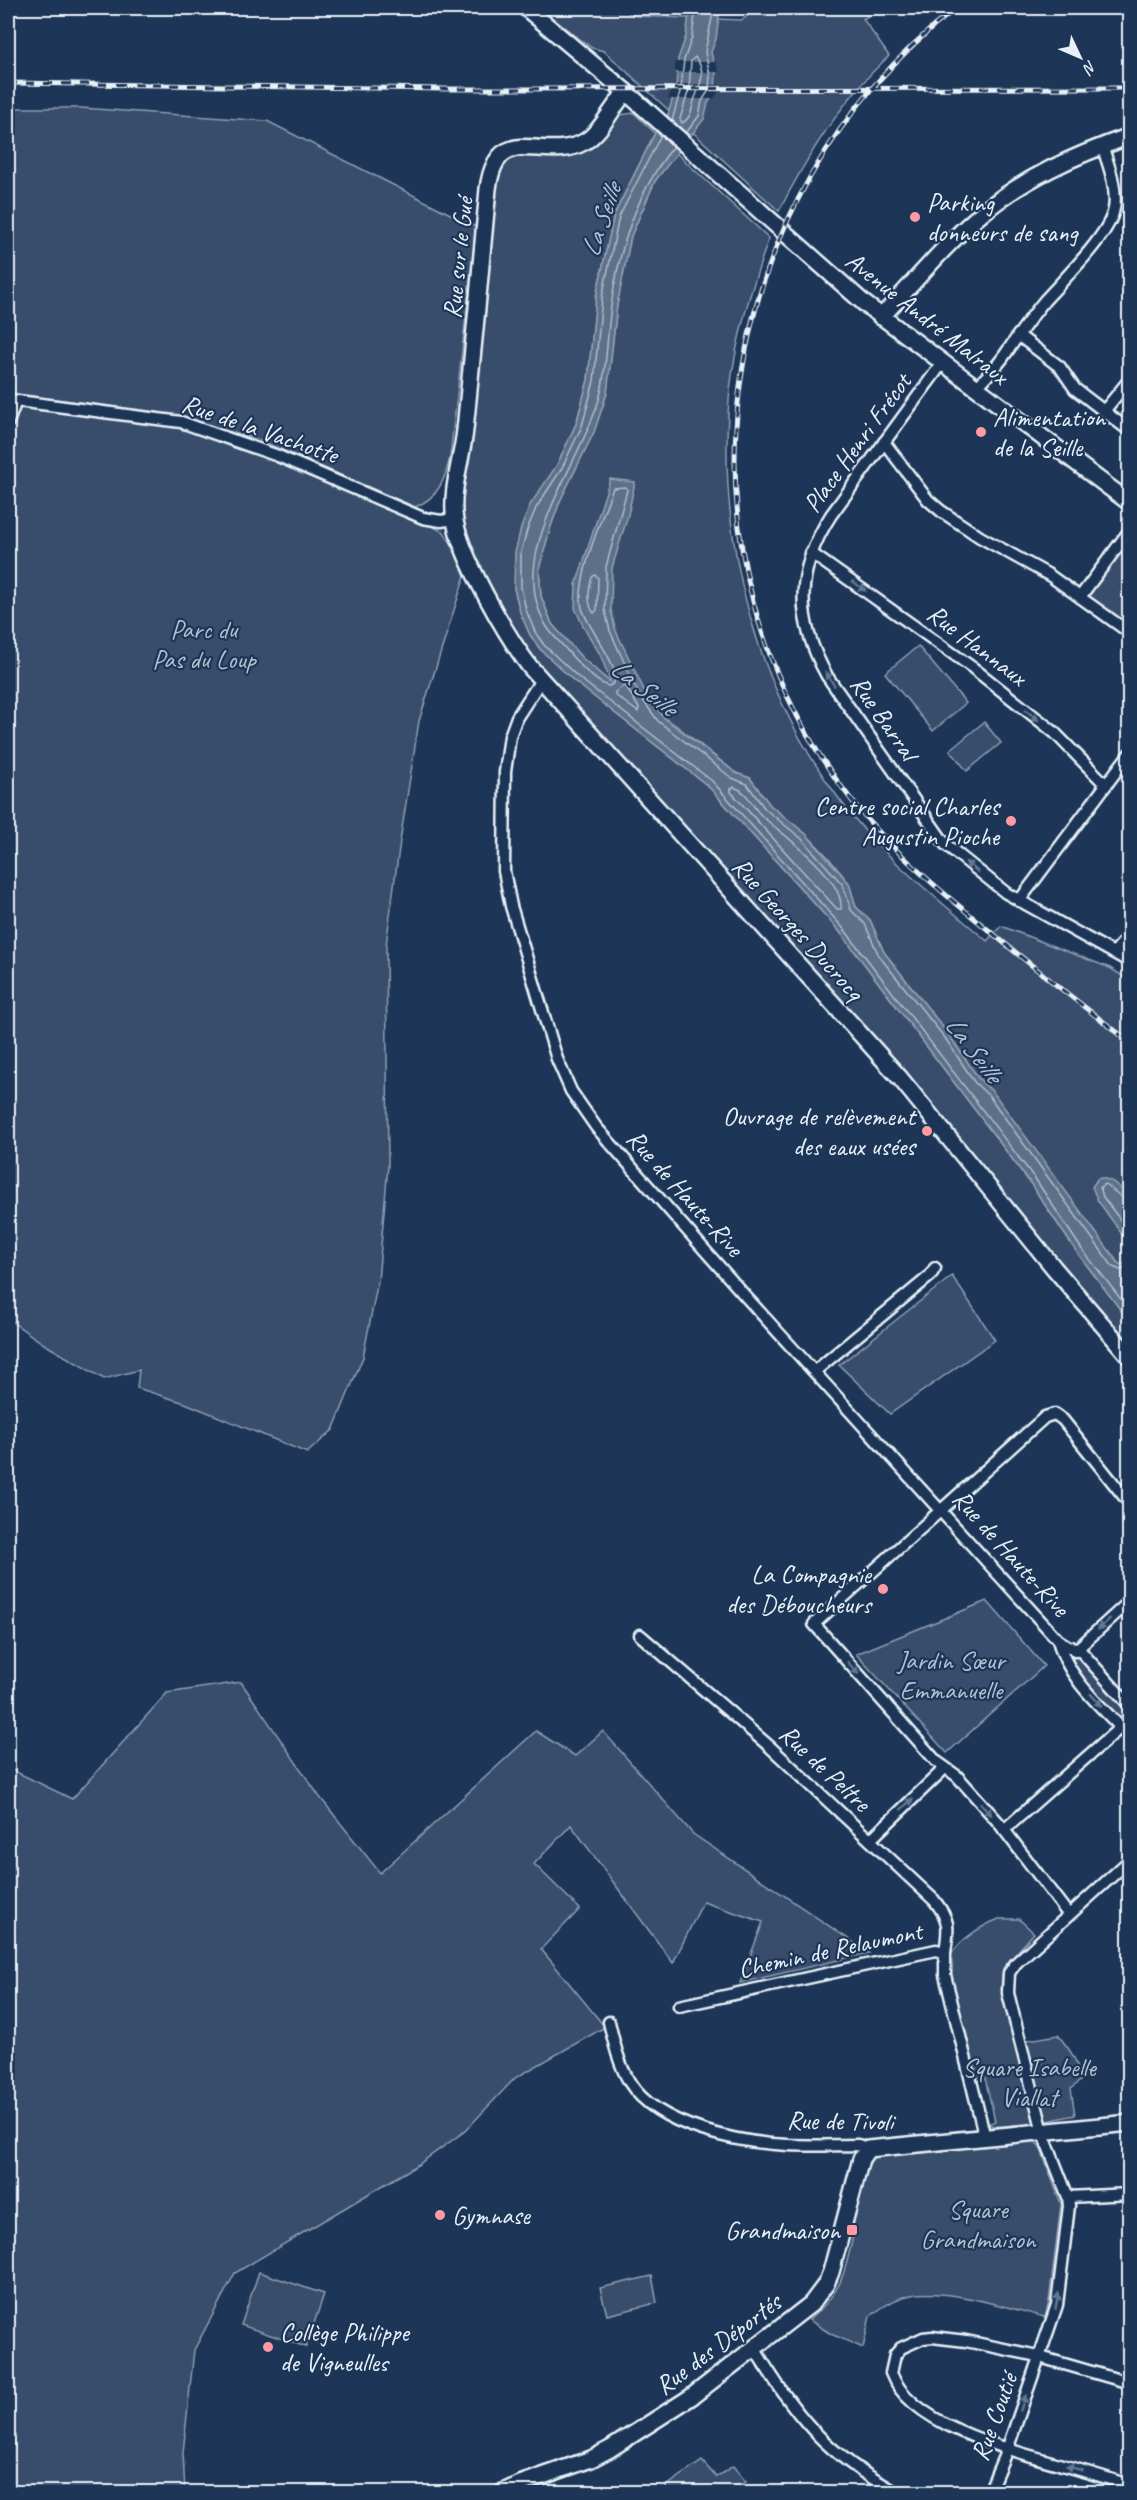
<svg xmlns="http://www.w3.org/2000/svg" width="1137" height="2500" viewBox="0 0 1137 2500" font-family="Caveat,sans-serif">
  <rect width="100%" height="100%" fill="#1d3557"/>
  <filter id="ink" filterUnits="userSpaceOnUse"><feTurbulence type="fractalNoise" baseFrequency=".0167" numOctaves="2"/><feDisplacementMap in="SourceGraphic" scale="12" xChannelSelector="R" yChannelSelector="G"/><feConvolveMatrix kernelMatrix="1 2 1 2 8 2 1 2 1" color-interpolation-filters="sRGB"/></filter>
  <g filter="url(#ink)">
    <g fill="#374d6c" stroke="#909fb2" stroke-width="1.5">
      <path d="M539,8H620L635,16L742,20L758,8H881L863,19L889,56C842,99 808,155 779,211L604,51L592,48Z"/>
      <path d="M8,108H81L267,121L476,227L450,457C445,480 438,498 415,507L257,439L156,412L15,394L8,375Z"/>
      <path d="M634,113L655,133L614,215L596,297L588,380L576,424L557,465L514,588L520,612L530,635L540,649L574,681L708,786L840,932L1031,1184L1076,1251L1129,1321V1347L646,787L639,773L627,765L562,697L503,618L460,525L458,501L496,171L502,160L516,152L570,153L604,131L620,115Z"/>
      <path d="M676,153L769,238C749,295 731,353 728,414C720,550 758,691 840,800C880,855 936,897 987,941L1001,926L1110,968L1129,980V1279L992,1092L979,1079L949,1035L884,952L870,920L856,907L849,883L828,857L806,834L770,805L750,778L736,773L677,726L612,684L582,658L552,624L541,596L539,569L550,529L560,501L594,432L607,393L617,305L631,236L655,181Z"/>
      <path d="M25,406L176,426L291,466L380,502L444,532L467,569L419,721L400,841L386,945L388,1166L378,1281L363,1357L333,1430L307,1453L185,1403L137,1388L139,1370L104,1379L44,1344L8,1319V440L15,411Z"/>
      <path d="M1129,530V633L1080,597Z"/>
      <path d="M918,646L966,703L933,731L885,673Z"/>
      <path d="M984,722L1001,743L967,771L950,750Z"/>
      <path d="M952,1276L995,1340L890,1414L839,1365Z"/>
      <path d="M987,1601L1044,1666L947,1753L856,1654Z"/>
      <path d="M1079,1655L1127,1709L1119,1717L1072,1668L1071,1660Z"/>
      <path d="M241,1682L319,1796L380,1873L536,1731L575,1756L603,1731L693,1834L869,1953L740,1983L763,1922L703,1902L673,1963L571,1825L534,1864L580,1909L541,1949L605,2027L515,2078L465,2131L419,2164L235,2273L194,2350L183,2453L185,2492H8V1768L72,1799L167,1693Z"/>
      <path d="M999,1919H1019L1034,1933L1003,1968L1001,1989L1017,2042L1058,2035C1070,2050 1079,2061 1080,2081L1071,2089L1075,2115C1055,2119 1006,2133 988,2124L995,2121L985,2078L978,2081L972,2066L948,1972C949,1968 948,1961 950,1957C958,1940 983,1925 999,1919Z"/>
      <path d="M1033,2139L1040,2147L1061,2204L1049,2302L1045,2317C1008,2308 947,2288 911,2295C895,2298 883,2307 870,2316L863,2348L831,2334L809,2320C845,2290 845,2270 855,2227L852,2220L868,2162L876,2156L934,2152Z"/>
      <path d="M259,2272L324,2294L306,2347L241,2325Z"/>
      <path d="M652,2276L657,2303L607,2315L600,2288Z"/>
      <path d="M702,2461L716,2477L733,2466L746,2482L723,2492H658Z"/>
    </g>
    <g fill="#5d7089" stroke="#95a4b5" stroke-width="1.5">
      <path d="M690,8H720L716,39L711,52L716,73L715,92L708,103L704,119L655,181L631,236L617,305L607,393L594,432L560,501L550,529L539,569L541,596L552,624L582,658L611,683L600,654L584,628L575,608L576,585L610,479L635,482L628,515L612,568L611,610L615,629L645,692L663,717L736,773L750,778L770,805L806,834L849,883L856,907L870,920L884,952L949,1035L979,1079L993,1092L1119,1264H1124L1129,1258V1321L1076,1251L1031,1184L840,932L708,786L574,681L540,649L530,635L520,612L514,588L515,552L521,528L530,505L557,465L576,424L588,380L596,297L614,215L655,133L666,121L676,87L678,59L686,36Z"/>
      <path d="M1098,1178C1112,1178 1120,1187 1129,1197V1244L1098,1201L1092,1187Z"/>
    </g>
    <g fill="#1d3557">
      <path d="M675,62H716L719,72H675Z"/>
      <path d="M684,84L718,85V93L714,99H668L673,85Z"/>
    </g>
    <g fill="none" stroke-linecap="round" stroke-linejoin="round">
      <g stroke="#b0bdcc" stroke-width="1.5">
        <path d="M695,57C707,71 701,83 695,98C691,108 693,117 682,123L680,119L689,89L691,61Z"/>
        <path d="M672,121L681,88L684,60L692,37L696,8"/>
        <path d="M686,133L699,116L702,101L709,90L710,75L705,52L714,8"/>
        <path d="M661,135L619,217L602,298L594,381L582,426L562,468L536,508L527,530L521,552V587L526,610L535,632L544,645L578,677L712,781L844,929L1036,1180L1081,1248L1130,1311"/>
        <path d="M674,146C636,192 619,248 611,306C607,334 607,364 601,392C584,463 502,554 547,627C552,635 559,641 565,648C574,659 596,684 609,686L614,683C621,665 587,628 582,608C575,581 603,515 613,488L626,487L627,490L606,567L605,610L610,631L639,695L658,721L732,778L747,784L765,809L802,839L843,885L851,910L865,924L879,956L945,1038L975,1083L989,1096L1113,1267L1120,1270L1130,1267"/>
        <path d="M595,575L598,578L597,610L594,613C586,604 589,588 592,577Z"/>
        <path d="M625,685L639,708L638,712L615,695V692Z"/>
        <path d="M734,787C749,792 751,806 762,816C784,836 844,877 841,909H837L731,792V789Z"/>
        <path d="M1130,1200L1124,1199L1105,1184L1100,1187L1103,1197L1130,1233"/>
      </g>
      <defs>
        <g id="street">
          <path d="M1018,335L1060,367L1075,389L1130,431"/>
          <path d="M943,362L831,515C795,571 795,619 827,676L945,844L1006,893L1130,962"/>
          <path d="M977,388C985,377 996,368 1004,356C1017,337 1030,318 1045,300C1064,279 1105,239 1113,213C1119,193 1109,165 1102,146"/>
          <path d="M8,398L10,400L181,422L278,456L423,518L441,521L455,519"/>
          <path d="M1104,411L1130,379"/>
          <path d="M8,422L16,401"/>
          <path d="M884,442L928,500L941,511L980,537L1049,575L1130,633"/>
          <path d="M811,553L973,668L1054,732L1106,785"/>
          <path d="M1080,597L1130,530"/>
          <path d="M541,680L517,717L510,736L505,772L504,871L511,906L557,1059L571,1091L596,1127L747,1298L1058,1640L1069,1647L1078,1648L1130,1706"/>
          <path d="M1019,901L1130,753"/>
          <path d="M1114,953L1130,934"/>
          <path d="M815,1371L930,1276L935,1268"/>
          <path d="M640,1635L769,1746L934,1900C950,1920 949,1927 945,1952"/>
          <path d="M1058,1640C1067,1679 1104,1709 1130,1737"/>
          <path d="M1075,1651L1130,1601"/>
          <path d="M1004,1830L1130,1719"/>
          <path d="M870,1840L945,1768"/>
          <path d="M1068,1914L999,1823L957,1776L936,1761L814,1624L1045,1417L1055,1414L1063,1420L1130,1504"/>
          <path d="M679,2006L936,1950L945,1952V1975L985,2138"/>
          <path d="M609,2022C614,2043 619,2065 630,2083C658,2127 740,2143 788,2145C811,2146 834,2145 858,2145L868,2149"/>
          <path d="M1068,2197L1130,2194"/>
          <path d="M754,2348C797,2417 824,2453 896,2492"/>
          <path d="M1130,2383L1033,2355L966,2341L932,2337L923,2338L901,2348L895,2355L891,2373C916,2440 1068,2461 1130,2486"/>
          <path d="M989,2492L1008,2447L1057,2305L1069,2206L1068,2197L1044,2136L1008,1993L1009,1973L1016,1963L1130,1860"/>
        </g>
        <g id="secondary">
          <path d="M526,8L626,92L865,304L1130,503"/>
          <path d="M626,92C612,107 601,133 584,142C544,164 497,119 488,189C481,269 473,350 465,430C462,459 450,491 455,521C462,559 506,635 530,667L900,1078L1054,1268L1130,1357"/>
          <path d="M881,317C914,283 944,245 980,215C1023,178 1076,155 1130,136"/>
          <path d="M503,2492L520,2484L591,2459L610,2449L691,2397L811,2304L826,2284L831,2272L861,2159L868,2149L1130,2123"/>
        </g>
      </defs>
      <use href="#street" stroke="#e8f1f8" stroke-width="15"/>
      <use href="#secondary" stroke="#e8f1f8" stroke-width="20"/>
      <use href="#street" stroke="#1d3557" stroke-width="10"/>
      <use href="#secondary" stroke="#1d3557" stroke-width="15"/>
      <defs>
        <g id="rail">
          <path d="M956,8C712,198 659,556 853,802C892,851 938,889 986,928C1033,967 1081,1005 1130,1042"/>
          <path d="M8,83L445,89L1130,88"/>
        </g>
      </defs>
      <use href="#rail" stroke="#e8f1f8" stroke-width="5"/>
      <use href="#rail" stroke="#1d3557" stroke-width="3" stroke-dasharray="9" stroke-linecap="butt"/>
    </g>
    <defs><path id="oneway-solid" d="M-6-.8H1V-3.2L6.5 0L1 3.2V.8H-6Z" transform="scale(1.5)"/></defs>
    <g fill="#64778f">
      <use href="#oneway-solid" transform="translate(859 586) rotate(36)"/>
      <use href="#oneway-solid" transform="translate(830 679) rotate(-124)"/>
      <use href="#oneway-solid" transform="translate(1032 715) rotate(39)"/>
      <use href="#oneway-solid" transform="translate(972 867) rotate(-141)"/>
      <use href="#oneway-solid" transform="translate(1104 1624) rotate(137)"/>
      <use href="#oneway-solid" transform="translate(853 1668) rotate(48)"/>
      <use href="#oneway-solid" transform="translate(1096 1700) rotate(48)"/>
      <use href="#oneway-solid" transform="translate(907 1804) rotate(-43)"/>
      <use href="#oneway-solid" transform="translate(986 1809) rotate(48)"/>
      <use href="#oneway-solid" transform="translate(1057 2301) rotate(-79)"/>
      <use href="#oneway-solid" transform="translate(1023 2403) rotate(-71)"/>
      <use href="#oneway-solid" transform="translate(1074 2468) rotate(-164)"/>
    </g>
  </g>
  <g fill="#ff9aa2" stroke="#1d3557" stroke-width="2">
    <circle cx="915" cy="217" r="6"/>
    <circle cx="981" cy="432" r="6"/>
    <circle cx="1011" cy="821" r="6"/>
    <circle cx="927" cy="1131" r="6"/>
    <circle cx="883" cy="1589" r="6"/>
    <circle cx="440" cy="2215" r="6"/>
    <rect x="846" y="2224" width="12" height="12" rx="3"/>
    <circle cx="268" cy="2347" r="6"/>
  </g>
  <g text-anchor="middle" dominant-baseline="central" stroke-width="4.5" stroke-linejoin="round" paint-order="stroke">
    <g font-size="26" fill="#e8f1f8" stroke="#1d3557" text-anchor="start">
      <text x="927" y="202">Parking<tspan x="927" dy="30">donneurs de sang</tspan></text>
      <text x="993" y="417">Alimentation<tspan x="993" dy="30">de la Seille</tspan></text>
      <text x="999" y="806" text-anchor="end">Centre social Charles<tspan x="999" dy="30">Augustin Pioche</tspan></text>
      <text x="915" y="1116" text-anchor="end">Ouvrage de relèvement<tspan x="915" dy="30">des eaux usées</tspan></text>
      <text x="871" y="1574" text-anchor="end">La Compagnie<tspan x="871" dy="30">des Déboucheurs</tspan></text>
      <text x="452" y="2215">Gymnase</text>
      <text x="840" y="2230" text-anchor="end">Grandmaison</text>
      <text x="280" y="2332">Collège Philippe<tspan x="280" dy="30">de Vigneulles</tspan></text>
    </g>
    <g font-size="26" fill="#e8f1f8" stroke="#1d3557">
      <text transform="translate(458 258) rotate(-84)">Rue sur le Gué</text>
      <text transform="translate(927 318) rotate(38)">Avenue André Malraux</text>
      <text transform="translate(260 429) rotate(19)">Rue de la Vachotte</text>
      <text transform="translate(857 443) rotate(-54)">Place Henri Frécot</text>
      <text transform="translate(977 645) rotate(37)">Rue Hannaux</text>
      <text transform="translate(884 718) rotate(55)">Rue Barral</text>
      <text transform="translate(798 929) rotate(48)">Rue Georges Ducrocq</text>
      <text transform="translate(685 1193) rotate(48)">Rue de Haute-Rive</text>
      <text transform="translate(1011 1553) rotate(48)">Rue de Haute-Rive</text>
      <text transform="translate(825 1768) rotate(43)">Rue de Peltre</text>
      <text transform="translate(830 1950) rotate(-12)">Chemin de Relaumont</text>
      <text transform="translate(840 2121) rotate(1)">Rue de Tivoli</text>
      <text transform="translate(718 2344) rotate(-37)">Rue des Déportés</text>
      <text transform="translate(994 2417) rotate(-70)">Rue Coutié</text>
    </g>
    <g font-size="26" fill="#b3c0ce" stroke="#1d3557">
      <text x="204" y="629">Parc du<tspan x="204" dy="30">Pas du Loup</tspan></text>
      <text x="951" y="1660">Jardin Sœur<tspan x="951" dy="30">Emmanuelle</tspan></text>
      <text x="1029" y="2067">Square Isabelle<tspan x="1029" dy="30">Viallat</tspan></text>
      <text x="978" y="2209">Square<tspan x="978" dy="30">Grandmaison</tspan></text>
    </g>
    <g font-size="27" font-style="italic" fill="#b7c4d1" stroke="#1d3557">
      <text transform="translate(601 220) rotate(-71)">La Seille</text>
      <text transform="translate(644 687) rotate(38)">La Seille</text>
      <text transform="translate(974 1049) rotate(53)">La Seille</text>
    </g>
  </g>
  <rect width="1137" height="2500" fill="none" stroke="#1d3557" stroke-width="30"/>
  <rect x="15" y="15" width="1107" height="2470" fill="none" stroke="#e8f1f8" stroke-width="2" filter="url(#ink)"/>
  <g transform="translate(1080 57) rotate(134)" stroke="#1d3557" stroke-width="4.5" paint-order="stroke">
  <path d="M0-4.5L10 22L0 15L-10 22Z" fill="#e8f1f8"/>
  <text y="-9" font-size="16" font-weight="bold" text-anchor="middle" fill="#e8f1f8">N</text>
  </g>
</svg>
